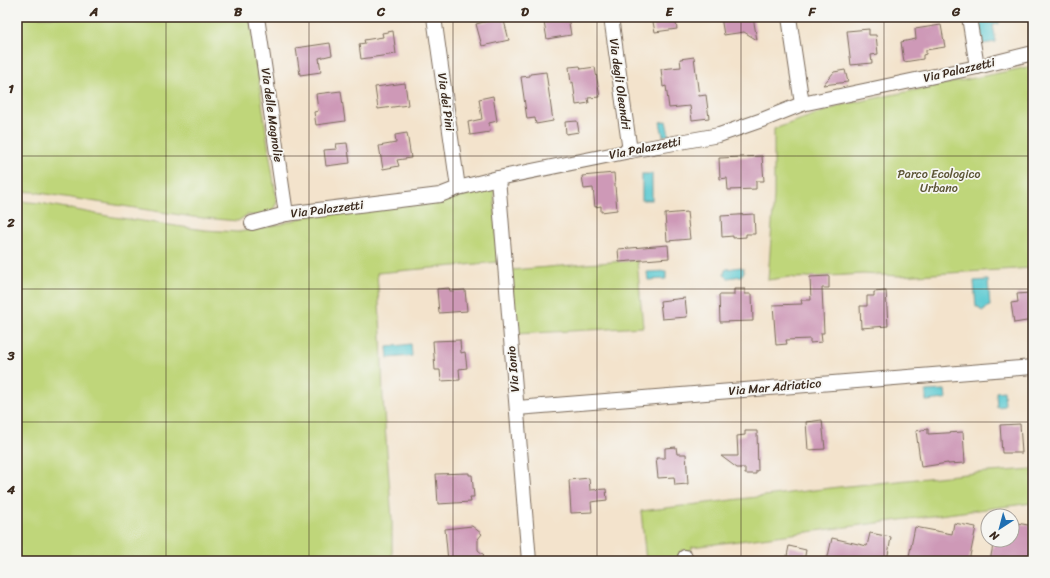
<svg xmlns="http://www.w3.org/2000/svg" width="1050" height="578" viewBox="0 0 1050 578" font-family="Sriracha,sans-serif">
  <rect width="100%" height="100%" fill="#f6f6f2"/>
  <filter id="ink" filterUnits="userSpaceOnUse"><feTurbulence type="fractalNoise" baseFrequency=".025" numOctaves="2"/><feDisplacementMap in="SourceGraphic" scale="8" xChannelSelector="R" yChannelSelector="G"/><feConvolveMatrix kernelMatrix="1 2 1 2 8 2 1 2 1" color-interpolation-filters="sRGB"/></filter>
  <filter id="wash" filterUnits="userSpaceOnUse"><feTurbulence type="fractalNoise" baseFrequency=".012" numOctaves="4" result="noise"/><feDisplacementMap in="SourceGraphic" scale="16" xChannelSelector="R" yChannelSelector="G"/><feGaussianBlur stdDeviation="0.9" result="paint"/><feColorMatrix in="noise" values="0 0 0 0 0 0 0 0 0 0 0 0 0 0 0 0 0 1.4 0 .05"/><feComposite in="paint" operator="in"/></filter>
  <g filter="url(#wash)">
    <rect width="100%" height="100%" fill="#f3e3cc"/>
    <g fill="#bfd67a" stroke="#7d804c">
      <path d="M17,17H250L268,145L277,202C270,218 263,216 247,215L238,221L193,217L33,192L17,191Z"/>
      <path d="M1033,66V268L899,276L863,274L796,278L790,277L768,280L774,196V129L842,105Z"/>
      <path d="M494,189L498,262L377,273L381,334L383,399L392,520V561H17V201L40,203L107,216L204,230L238,232L257,229L281,224L304,217L396,205L427,204Z"/>
      <path d="M637,260L643,327L515,334L511,270Z"/>
      <path d="M1033,469V498L1032,503L692,547L691,552L682,550L680,561H646L641,511L839,487L976,473Z"/>
    </g>
    <g fill="#5dcad2" stroke="#4c7a78">
      <path d="M992,17H998L999,24L993,25L996,42L983,44L979,19Z"/>
      <path d="M666,121L669,135L663,136L660,122Z"/>
      <rect x="642" y="174" width="10" height="26"/>
      <path d="M741,267L743,268L744,272L741,276L728,278L724,275L725,270L727,269Z"/>
      <path d="M666,271V279L648,280L647,272Z"/>
      <path d="M988,280L990,306L987,307L985,310L983,311L979,309V307H976L974,281Z"/>
      <path d="M411,344L412,356L388,358L387,347Z"/>
      <path d="M945,390L946,399L926,401V391Z"/>
      <path d="M1004,391L1005,406L997,407L996,392Z"/>
    </g>
    <g id="blocks">
      <g fill="#ce99b7">
        <path d="M503,17L509,40L482,46L476,24Z"/>
        <path d="M543,17H568L571,35L547,39Z"/>
        <path d="M662,17H675L677,29L655,32L653,22L662,20Z"/>
        <path d="M721,17H753L757,40L744,32L724,35Z"/>
        <path d="M941,25L945,47L926,50V54L923,55V59L904,62L901,42L916,39L915,29Z"/>
        <path d="M869,29V35H876L878,54L871,55L872,63L851,65L847,31Z"/>
        <path d="M393,31L396,54L361,59L359,44L365,43L364,40L383,37L382,33Z"/>
        <path d="M330,43L332,55L319,58L321,72L300,75L296,48Z"/>
        <path d="M694,57L699,96L706,95L709,118L692,120L690,106L669,108L666,86L663,87L661,69L681,67L680,59Z"/>
        <path d="M580,66L581,69L595,67L600,97L588,98L589,103L576,105L573,82L571,83L569,67Z"/>
        <path d="M845,70L848,82L823,85L834,72Z"/>
        <path d="M546,72L553,121L536,124L535,118L527,119L521,77L530,76V74Z"/>
        <path d="M405,83L408,105L378,109L375,87Z"/>
        <path d="M341,91L345,121L316,125L314,112L318,111L316,94Z"/>
        <path d="M493,96L497,121L489,123L490,132L470,135L468,122L482,119L479,99Z"/>
        <path d="M577,121L579,132L566,134L565,122Z"/>
        <path d="M407,133L411,158L397,160L399,166L383,169L379,146L396,143L395,135Z"/>
        <path d="M347,143L350,163L326,166L324,150L337,149L336,144Z"/>
        <path d="M762,156L764,181H756V189L728,190L727,178L720,179L719,158Z"/>
        <path d="M614,173L617,210L601,212V206L595,207L593,188L584,189L582,176Z"/>
        <path d="M687,212L690,239L667,241L665,214Z"/>
        <path d="M754,214L755,234H746V237L733,238V236L722,237L721,216Z"/>
        <path d="M668,245L669,258L619,262L618,249Z"/>
        <path d="M829,276V288H822L824,333H821L822,342L810,343V339L786,340L787,344L776,345L773,305L802,304L801,300H811L810,277Z"/>
        <path d="M449,288L450,291L465,290L467,311L439,313L437,289Z"/>
        <path d="M734,289H745V294H752L753,321L720,322L719,295H734Z"/>
        <path d="M886,291L888,326L861,328L860,306H867V296H874V292Z"/>
        <path d="M1029,293L1033,320L1014,323L1011,303L1018,302L1017,294Z"/>
        <path d="M685,298L687,317L662,319L660,301Z"/>
        <path d="M460,340L461,353L465,352L467,368L459,369L460,380L441,381L440,370H435L433,341Z"/>
        <path d="M822,420L825,449L808,450L806,422Z"/>
        <path d="M1020,424L1022,453H1002L1000,425Z"/>
        <path d="M928,429V434L963,432L965,463L948,464V463L921,467L916,431Z"/>
        <path d="M745,431H757L758,471H756V474H745V468H737L721,456H738L737,436L745,435Z"/>
        <path d="M676,447L677,454H686L688,484L675,485L674,477L658,478L656,458H665V448Z"/>
        <path d="M469,473V475H472L474,497H470L471,502L438,504L436,474Z"/>
        <path d="M589,478L590,490L606,489L607,500L591,502L592,512L571,513L569,480Z"/>
        <path d="M1012,522L1033,526V561H990L994,540H1012Z"/>
        <path d="M954,523L976,527L969,561H908L915,527L952,534Z"/>
        <path d="M472,526L482,534L478,539V550L484,555L478,561H448L445,529Z"/>
        <path d="M870,533L891,537L887,561H827L832,538L867,546Z"/>
        <path d="M789,546L806,550L804,561H786Z"/>
      </g>
    </g>
  </g>
  <g filter="url(#ink)">
    <use href="#blocks" fill-opacity="0" stroke="#7b6b5b" stroke-width="1"/>
    <g fill="none" stroke-linecap="round" stroke-linejoin="round">
      <defs>
        <g id="street">
          <path d="M257,17L286,214"/>
          <path d="M434,17L458,188"/>
          <path d="M611,17L630,151"/>
          <path d="M789,17L802,104"/>
          <path d="M969,17L977,67"/>
          <path d="M498,178L529,561"/>
          <path d="M252,223L286,214L440,195L458,188L498,178L630,151L719,135L762,120L802,104L977,67L1033,53"/>
          <path d="M517,408L1033,367"/>
          <path d="M685,561V557"/>
        </g>
      </defs>
      <use href="#street" stroke="#7b6b5b" stroke-width="16"/>
      <use href="#street" stroke="#fff" stroke-width="14"/>
    </g>
  </g>
  <path fill="none" stroke="#3b2a1e" stroke-width="1" stroke-opacity="0.55" d="M166,17V561M309,17V561M453,17V561M597,17V561M741,17V561M884,17V561M17,156H1033M17,289H1033M17,422H1033"/>
  <g text-anchor="middle" dominant-baseline="central" stroke-width="3.5" stroke-linejoin="round" paint-order="stroke">
    <g font-size="12" fill="#3b2a1e" stroke="#f6f6f2">
      <text transform="translate(959 70) rotate(-13)">Via Palazzetti</text>
      <text transform="translate(620 84) rotate(82)">Via degli Oleandri</text>
      <text transform="translate(446 102) rotate(82)">Via dei Pini</text>
      <text transform="translate(272 115) rotate(82)">Via delle Magnolie</text>
      <text transform="translate(645 148) rotate(-11)">Via Palazzetti</text>
      <text transform="translate(327 209) rotate(-7)">Via Palazzetti</text>
      <text transform="translate(513 369) rotate(-95)">Via Ionio</text>
      <text transform="translate(775 387) rotate(-5)">Via Mar Adriatico</text>
    </g>
    <g font-size="12" fill="#5c5535" stroke="#f6f6f2">
      <text x="939" y="174">Parco Ecologico<tspan x="939" dy="14">Urbano</tspan></text>
    </g>
  </g>
  <rect width="1050" height="578" fill="none" stroke="#f6f6f2" stroke-width="44"/>
  <g transform="translate(1000 528) rotate(216)"><circle r="19" fill="#f6f6f2" stroke="#aba49d"/>
  <path d="M0-3L7 15L0 10L-7 15Z" fill="#1f6fb2"/>
  <text y="-6" font-size="11" font-weight="bold" text-anchor="middle" fill="#3b2a1e">N</text>
  </g>
  <rect x="22" y="22" width="1006" height="534" fill="none" stroke="#3b2a1e" stroke-width="1.5"/>
  <g font-size="13" text-anchor="middle" font-weight="bold" fill="#3b2a1e">
    <text x="94" y="16">A</text>
    <text x="238" y="16">B</text>
    <text x="381" y="16">C</text>
    <text x="525" y="16">D</text>
    <text x="669" y="16">E</text>
    <text x="812" y="16">F</text>
    <text x="956" y="16">G</text>
    <text x="11" y="93">1</text>
    <text x="11" y="227">2</text>
    <text x="11" y="360">3</text>
    <text x="11" y="494">4</text>
  </g>
</svg>
